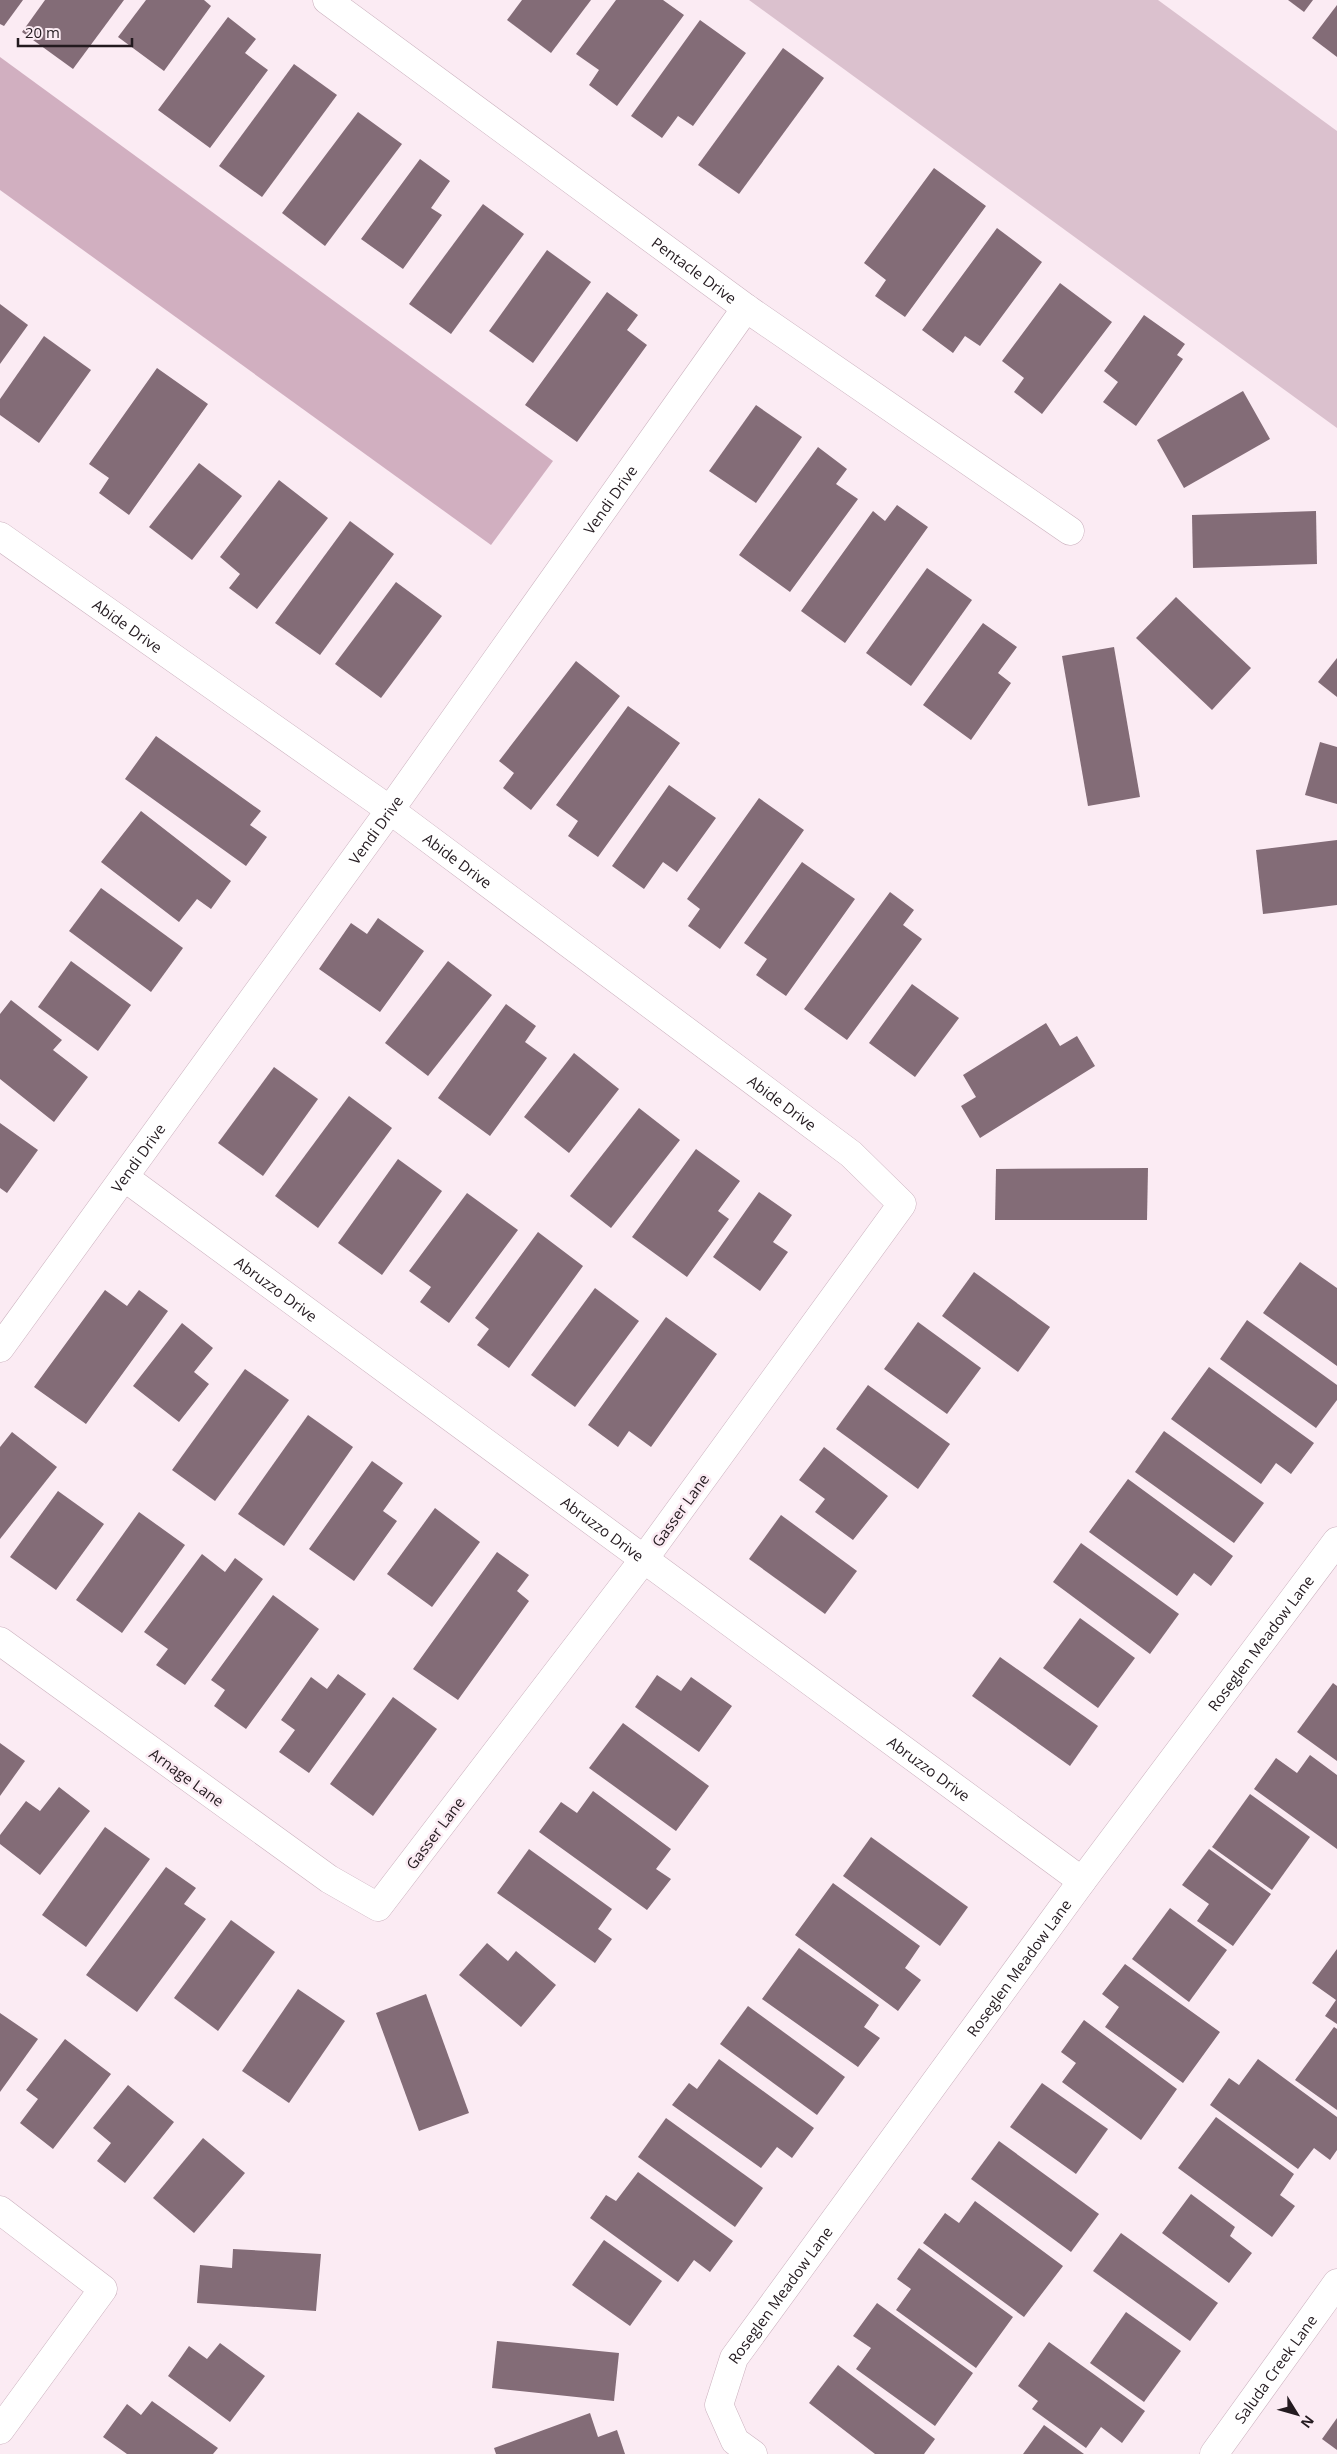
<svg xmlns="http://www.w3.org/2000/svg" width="1337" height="2454" viewBox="0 0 1337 2454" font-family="'Open Sans',sans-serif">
  <rect width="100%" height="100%" fill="#fbebf3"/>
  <path fill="#dbc1ce" d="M749,0H1158L1337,131V428Z"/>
  <path fill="#d1afc0" d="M0,57L553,461L491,545L0,190Z"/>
  <g fill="#836c77">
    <path d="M0,0H23L4,26L0,24Z"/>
    <path d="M45,0H124L73,69L22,32Z"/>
    <path d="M146,0H204L211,6L164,71L118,37Z"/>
    <path d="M522,0H591L551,53L507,20Z"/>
    <path d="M616,0H663L684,15L617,106L589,85L599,70L576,54Z"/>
    <path d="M1288,0H1313L1304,12Z"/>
    <path d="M1337,5V57L1312,38Z"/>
    <path d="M228,17L256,39L245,53L268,70L210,148L158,110Z"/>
    <path d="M700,20L746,53L693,126L678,116L662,138L631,116Z"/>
    <path d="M783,48L824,78L739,194L698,165Z"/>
    <path d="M294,64L337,95L262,197L219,166Z"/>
    <path d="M358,112L402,144L325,246L282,213Z"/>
    <path d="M420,159L450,181L431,208L442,215L403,269L361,239Z"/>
    <path d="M934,168L986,206L905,317L875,296L886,280L864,263Z"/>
    <path d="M483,204L524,234L451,334L409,304Z"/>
    <path d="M997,228L1042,262L980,346L965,336L953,353L922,330Z"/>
    <path d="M547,250L591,282L533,363L489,331Z"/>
    <path d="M1060,283L1112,322L1042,414L1014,392L1024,378L1002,361Z"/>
    <path d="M607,292L638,315L627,330L647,345L577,442L525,405Z"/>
    <path d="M0,304L28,325L0,364Z"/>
    <path d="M1144,315L1185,344L1177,355L1183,359L1136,426L1103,402L1118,382L1104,371Z"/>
    <path d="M44,336L91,370L39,443L0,415V399Z"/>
    <path d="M157,368L208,404L129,515L99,493L109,478L89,464Z"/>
    <path d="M1243,391L1270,439L1184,488L1157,440Z"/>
    <path d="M756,405L802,437L756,503L709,471Z"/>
    <path d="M818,447L847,469L836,484L858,499L790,592L739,555Z"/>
    <path d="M199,463L242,496L192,560L149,527Z"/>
    <path d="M279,480L328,518L257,609L229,588L240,574L220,557Z"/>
    <path d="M897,505L928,527L845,643L801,611L873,511L885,521Z"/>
    <path d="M1316,511L1317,564L1193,568L1192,515Z"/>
    <path d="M350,521L394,554L320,655L275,623Z"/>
    <path d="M927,568L972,600L911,686L866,653Z"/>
    <path d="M396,582L442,616L381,698L335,664Z"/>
    <path d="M1176,597L1251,668L1212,710L1136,638Z"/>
    <path d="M983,623L1017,647L998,673L1011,683L971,740L923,705Z"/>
    <path d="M1114,647L1140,797L1088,806L1062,656Z"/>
    <path d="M1337,658V697L1318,682Z"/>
    <path d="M576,661L620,696L531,810L503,788L514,773L499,761Z"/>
    <path d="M628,706L680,743L598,857L568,836L578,821L556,805Z"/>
    <path d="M156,736L261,811L250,825L267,837L246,866L125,779Z"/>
    <path d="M1320,742L1337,747V804L1305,795Z"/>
    <path d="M669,785L716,818L677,872L663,862L644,889L612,866Z"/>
    <path d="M759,798L804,830L720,949L688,926L700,909L687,899Z"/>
    <path d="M141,811L231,881L211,909L197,899L179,922L101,862Z"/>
    <path d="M1337,840V905L1263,914L1256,850Z"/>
    <path d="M802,862L855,899L786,996L756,975L767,959L744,943Z"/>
    <path d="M101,888L183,948L151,992L69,931Z"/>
    <path d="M890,892L914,910L903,925L922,939L847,1040L804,1009Z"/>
    <path d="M378,918L424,951L380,1012L319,969L351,923L367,934Z"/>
    <path d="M71,961L131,1005L98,1051L38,1007Z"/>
    <path d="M448,961L492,995L428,1076L385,1043Z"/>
    <path d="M912,984L959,1018L915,1077L869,1043Z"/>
    <path d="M11,1000L62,1040L53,1050L88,1077L54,1122L0,1079V1014Z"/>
    <path d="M506,1004L536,1026L525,1042L547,1058L490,1136L438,1098Z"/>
    <path d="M1046,1023L1060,1046L1077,1036L1095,1066L980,1138L961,1106L976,1097L963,1075Z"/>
    <path d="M574,1053L619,1089L569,1153L524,1117Z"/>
    <path d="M274,1067L318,1099L263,1176L218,1143Z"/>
    <path d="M349,1096L392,1128L318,1228L275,1196Z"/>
    <path d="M639,1108L680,1140L611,1228L570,1196Z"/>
    <path d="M0,1123L38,1150L7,1193L0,1188Z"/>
    <path d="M696,1149L740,1181L718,1211L729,1219L687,1277L632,1237Z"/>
    <path d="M398,1159L442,1191L382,1275L338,1243Z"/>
    <path d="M1148,1168L1147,1220H995L996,1169Z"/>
    <path d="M759,1192L792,1215L773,1242L788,1252L760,1291L713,1257Z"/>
    <path d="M467,1193L518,1230L449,1323L420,1302L431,1287L409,1271Z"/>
    <path d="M538,1232L583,1266L509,1368L477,1345L489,1329L475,1318Z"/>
    <path d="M1300,1262L1337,1288V1366L1263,1313Z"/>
    <path d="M974,1272L1050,1327L1018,1372L942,1316Z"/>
    <path d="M595,1288L639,1321L575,1407L531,1375Z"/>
    <path d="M105,1290L127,1306L139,1290L168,1311L86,1424L34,1387Z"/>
    <path d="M666,1317L717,1354L651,1447L629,1431L618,1447L588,1425Z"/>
    <path d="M1247,1320L1337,1385V1400L1316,1428L1220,1359Z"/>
    <path d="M918,1322L981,1368L947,1414L884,1369Z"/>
    <path d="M182,1323L213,1348L194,1372L209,1384L179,1422L133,1386Z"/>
    <path d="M1209,1367L1314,1443L1291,1474L1276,1463L1261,1484L1171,1419Z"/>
    <path d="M245,1369L289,1400L215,1501L172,1470Z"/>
    <path d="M868,1385L950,1444L918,1489L836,1429Z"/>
    <path d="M308,1415L353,1447L284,1546L238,1514Z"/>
    <path d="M1164,1431L1264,1503L1234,1543L1135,1472Z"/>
    <path d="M12,1432L57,1467L0,1539V1447Z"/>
    <path d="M824,1447L888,1496L853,1540L815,1512L825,1499L799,1480Z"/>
    <path d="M372,1461L403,1483L383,1511L397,1521L354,1581L309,1549Z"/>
    <path d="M1128,1479L1233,1556L1211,1586L1194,1573L1177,1596L1089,1532Z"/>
    <path d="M58,1491L104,1524L56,1590L10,1557Z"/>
    <path d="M435,1508L480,1542L432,1607L387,1574Z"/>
    <path d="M139,1512L185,1545L122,1633L76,1600Z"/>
    <path d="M781,1515L857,1571L825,1614L749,1559Z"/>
    <path d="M1081,1543L1179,1614L1150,1654L1053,1582Z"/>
    <path d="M497,1552L529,1575L517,1591L529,1601L458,1700L413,1669Z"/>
    <path d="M202,1554L225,1572L235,1558L263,1579L185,1685L156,1665L168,1649L144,1632Z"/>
    <path d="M273,1595L319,1629L246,1729L214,1706L225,1690L211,1680Z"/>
    <path d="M1080,1618L1135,1658L1098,1708L1043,1668Z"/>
    <path d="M1000,1657L1098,1726L1070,1766L972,1696Z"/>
    <path d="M338,1674L366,1694L309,1773L279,1752L295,1730L281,1720L311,1677L327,1689Z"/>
    <path d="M657,1675L681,1691L691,1677L732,1706L699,1752L635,1707Z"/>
    <path d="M1333,1683L1337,1686V1761L1297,1732Z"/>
    <path d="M393,1697L437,1729L373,1816L330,1784Z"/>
    <path d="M623,1723L709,1786L676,1831L589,1768Z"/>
    <path d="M0,1743L25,1761L0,1796Z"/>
    <path d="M1310,1755L1337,1775V1849L1254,1789L1276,1758L1297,1773Z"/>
    <path d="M59,1787L90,1811L40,1875L0,1844V1835L26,1801L40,1811Z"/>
    <path d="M593,1791L671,1849L656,1869L671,1879L647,1910L539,1832L561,1802L577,1813Z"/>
    <path d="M1250,1794L1310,1837L1272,1890L1212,1847Z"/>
    <path d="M105,1827L150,1859L86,1947L42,1915Z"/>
    <path d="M871,1837L968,1907L940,1946L843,1876Z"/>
    <path d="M529,1849L612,1909L598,1929L612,1939L595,1963L497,1893Z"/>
    <path d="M1209,1849L1271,1894L1233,1946L1197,1921L1209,1904L1182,1885Z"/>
    <path d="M166,1867L196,1888L184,1904L206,1919L137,2012L86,1975Z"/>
    <path d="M833,1883L920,1946L905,1968L921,1980L898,2011L795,1935Z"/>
    <path d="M1170,1908L1227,1950L1189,2002L1132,1959Z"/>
    <path d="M231,1920L275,1952L218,2031L174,1998Z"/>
    <path d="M487,1943L508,1961L516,1951L556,1985L521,2027L459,1975Z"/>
    <path d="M799,1948L879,2005L864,2027L880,2038L858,2067L762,1999Z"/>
    <path d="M1337,1949V2024L1325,2016L1336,2000L1312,1983Z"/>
    <path d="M1125,1964L1220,2032L1183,2083L1105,2027L1119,2007L1102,1994Z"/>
    <path d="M298,1989L345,2021L289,2103L242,2071Z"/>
    <path d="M426,1994L469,2113L419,2131L376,2013Z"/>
    <path d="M748,2006L845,2077L817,2115L720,2044Z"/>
    <path d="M0,2013L38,2039L0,2092Z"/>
    <path d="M1084,2020L1177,2089L1141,2140L1062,2082L1076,2063L1061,2052Z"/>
    <path d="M1334,2027L1337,2029V2110L1295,2080Z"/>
    <path d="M65,2039L111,2074L53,2149L20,2123L38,2099L26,2090Z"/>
    <path d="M719,2059L814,2128L792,2158L777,2147L761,2168L672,2105L689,2083L697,2089Z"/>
    <path d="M1258,2059L1337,2117V2150L1330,2160L1314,2148L1298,2169L1210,2105L1229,2078L1239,2085Z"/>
    <path d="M1042,2083L1108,2129L1076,2174L1010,2127Z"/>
    <path d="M128,2085L174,2122L125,2183L97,2161L111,2143L93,2128Z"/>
    <path d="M1216,2117L1294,2174L1280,2195L1295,2206L1272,2237L1178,2168Z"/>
    <path d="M666,2118L763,2188L735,2227L638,2157Z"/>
    <path d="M203,2138L245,2173L194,2233L153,2198Z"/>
    <path d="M999,2141L1099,2214L1071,2252L971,2179Z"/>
    <path d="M638,2172L733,2241L710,2272L694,2260L678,2282L590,2218L606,2195L616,2201Z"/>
    <path d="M1191,2194L1235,2227L1230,2236L1252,2253L1229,2283L1162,2233Z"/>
    <path d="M975,2201L1063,2266L1024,2317L923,2243L945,2213L959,2223Z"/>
    <path d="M1121,2233L1218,2303L1190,2341L1093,2271Z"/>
    <path d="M604,2240L662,2281L630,2326L572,2285Z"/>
    <path d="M919,2248L1013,2317L976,2368L896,2310L911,2289L897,2279Z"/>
    <path d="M233,2249L321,2254L316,2311L197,2303L200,2265L232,2268Z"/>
    <path d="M877,2303L973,2373L935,2426L856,2369L871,2348L853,2336Z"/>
    <path d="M1126,2312L1181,2351L1144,2402L1090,2363Z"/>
    <path d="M497,2341L619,2353L614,2401L492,2388Z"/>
    <path d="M1049,2342L1145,2411L1122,2443L1101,2427L1086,2448L1032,2409L1038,2401L1018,2386Z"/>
    <path d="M220,2343L265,2376L230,2422L168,2376L189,2346L207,2359Z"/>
    <path d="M838,2365L935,2439L924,2454H875L809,2403Z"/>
    <path d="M152,2401L218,2448L213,2454H127L103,2437L127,2404L141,2415Z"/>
    <path d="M590,2413L598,2437L617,2430L625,2454H496L494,2448Z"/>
    <path d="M1337,2418V2450L1322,2439Z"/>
    <path d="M1044,2425L1084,2454H1023Z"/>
  </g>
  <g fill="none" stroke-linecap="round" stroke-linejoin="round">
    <defs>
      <g id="minor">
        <path id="s1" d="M327,0L746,308L1070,531"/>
        <path id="s2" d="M0,536L390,810L851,1154L902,1204L644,1559L378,1907L329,1879L0,1641"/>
        <path id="s3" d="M124,1177L1082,1881"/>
        <path id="s4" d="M0,1348L390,810L746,308"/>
        <path d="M0,2210L103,2289L0,2430"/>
        <path id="s5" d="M753,2454L735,2441L719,2405L734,2358L1082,1881L1337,1541"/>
        <path id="s6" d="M1214,2454L1337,2283"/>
      </g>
    </defs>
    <use href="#minor" stroke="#cbb1be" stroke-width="29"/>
    <use href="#minor" stroke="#fff" stroke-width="28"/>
  </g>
  <g text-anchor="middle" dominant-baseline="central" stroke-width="5" stroke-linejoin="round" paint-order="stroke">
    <g font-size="15" fill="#231a1f" stroke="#fbebf3">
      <text stroke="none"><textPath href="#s1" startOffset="456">Pentacle Drive</textPath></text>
      <text stroke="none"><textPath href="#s4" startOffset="1045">Vendi Drive</textPath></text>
      <text stroke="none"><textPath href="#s2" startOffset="156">Abide Drive</textPath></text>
      <text stroke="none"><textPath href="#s4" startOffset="640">Vendi Drive</textPath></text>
      <text stroke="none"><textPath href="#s2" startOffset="561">Abide Drive</textPath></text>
      <text stroke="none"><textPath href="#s2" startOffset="966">Abide Drive</textPath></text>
      <text stroke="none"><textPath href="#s4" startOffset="235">Vendi Drive</textPath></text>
      <text stroke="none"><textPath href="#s3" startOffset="189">Abruzzo Drive</textPath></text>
      <text transform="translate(680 1510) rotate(-54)">Gasser Lane</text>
      <text stroke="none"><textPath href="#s3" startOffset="594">Abruzzo Drive</textPath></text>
      <text stroke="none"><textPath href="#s5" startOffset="999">Roseglen Meadow Lane</textPath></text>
      <text stroke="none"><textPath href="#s3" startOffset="999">Abruzzo Drive</textPath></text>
      <text transform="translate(187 1777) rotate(36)">Arnage Lane</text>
      <text transform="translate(435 1833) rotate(-53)">Gasser Lane</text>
      <text stroke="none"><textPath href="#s5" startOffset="594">Roseglen Meadow Lane</textPath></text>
      <text stroke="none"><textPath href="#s5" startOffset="189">Roseglen Meadow Lane</textPath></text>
      <text stroke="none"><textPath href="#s6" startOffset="105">Saluda Creek Lane</textPath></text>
    </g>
  </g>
  <g transform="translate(1297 2414) rotate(127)" stroke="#fbebf3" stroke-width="4" paint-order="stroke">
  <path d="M0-4L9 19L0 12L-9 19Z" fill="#231a1f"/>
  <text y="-8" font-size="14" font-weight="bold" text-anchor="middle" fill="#231a1f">N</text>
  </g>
  <path d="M18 38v8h114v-8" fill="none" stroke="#231a1f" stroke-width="2.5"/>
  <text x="25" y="38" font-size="15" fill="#231a1f" stroke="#fbebf3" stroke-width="4" paint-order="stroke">20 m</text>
</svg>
